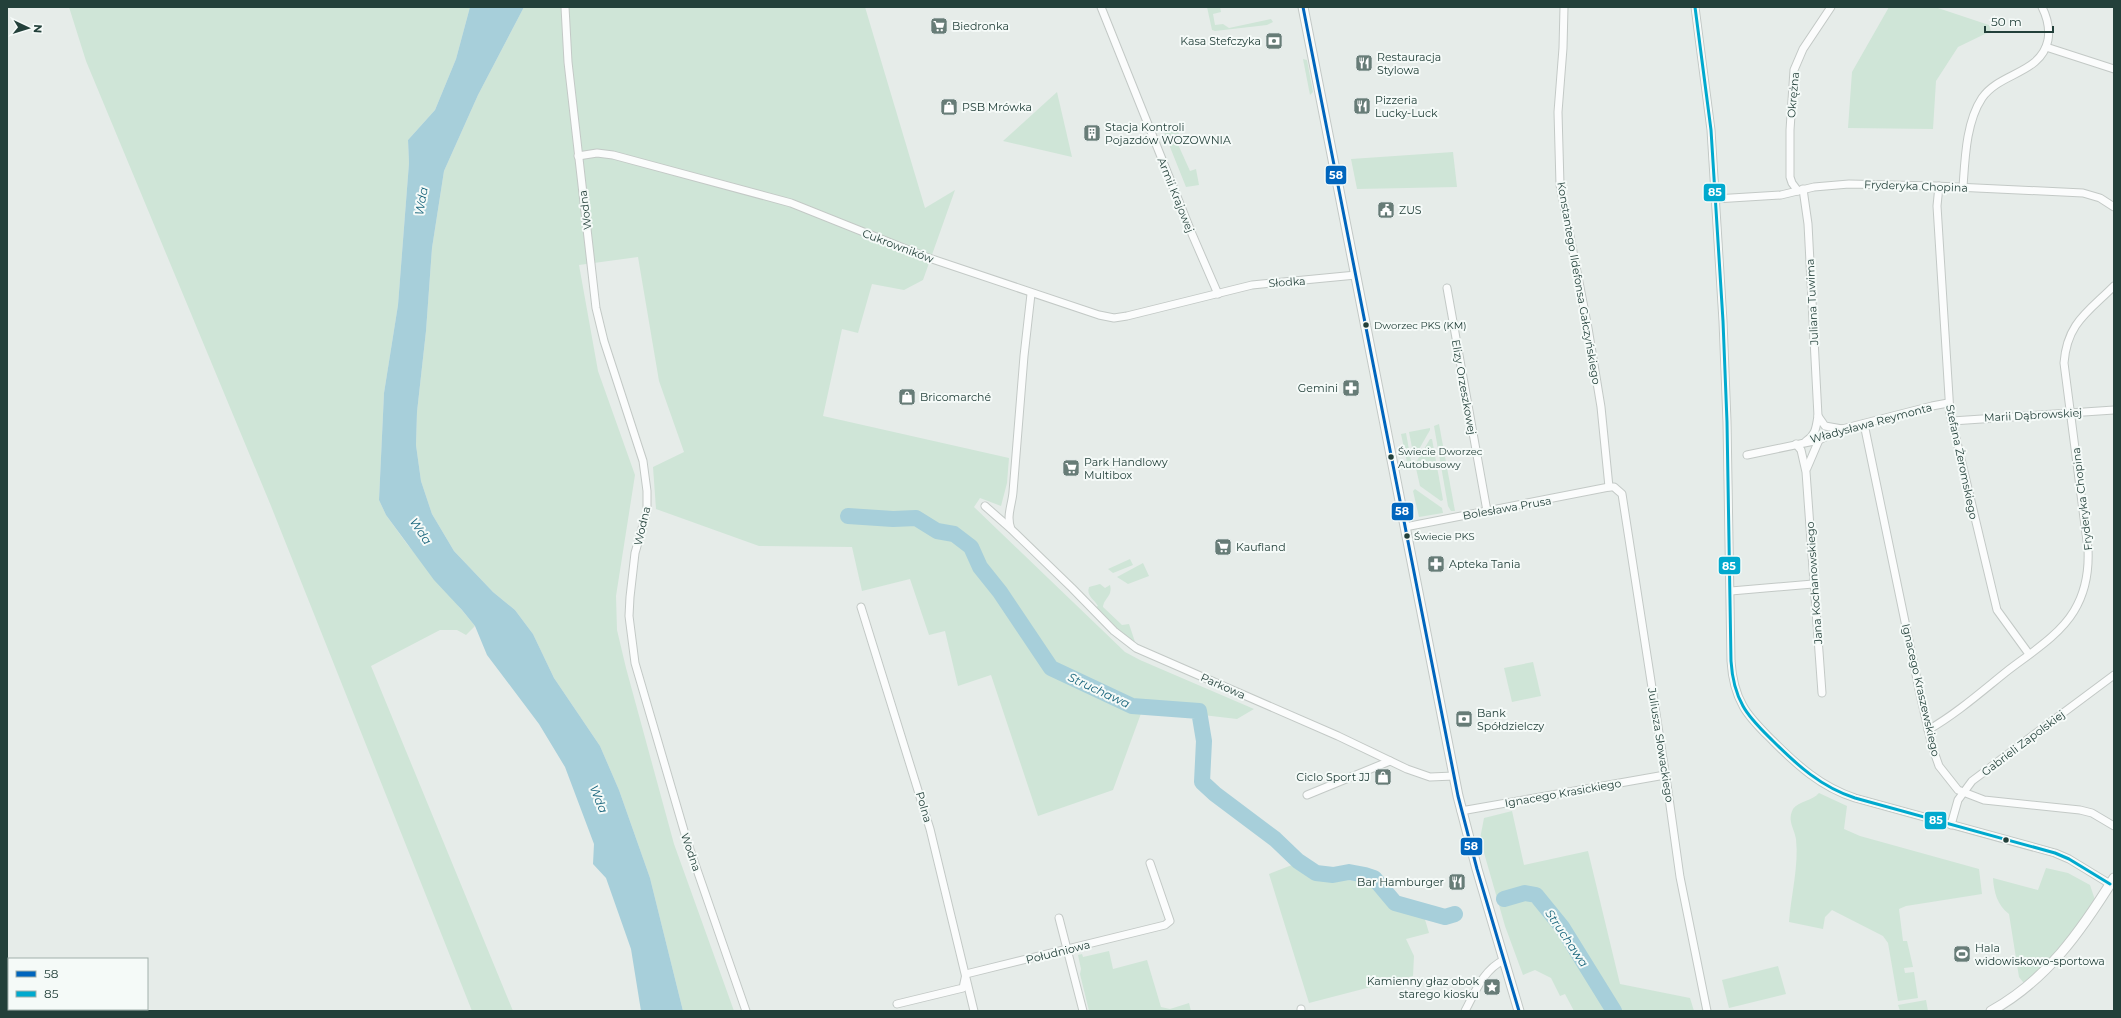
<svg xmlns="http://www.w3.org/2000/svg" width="2121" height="1018" viewBox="0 0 2121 1018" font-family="Montserrat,sans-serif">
  <rect width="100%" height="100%" fill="#e6ece9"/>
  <g fill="#cfe5d7">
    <path d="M69,7H470L456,59L435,110L408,140L409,163L398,305L384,393L379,500L386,515L407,544L475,626L466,635L457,630H440L371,666L513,1011H472L271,506L86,61Z"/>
    <path d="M524,7H865L925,208L955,190L923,280L904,290L872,284L858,333L842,329L823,416L1009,458L1007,483L1001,506L980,498L974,507L1125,652L1140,660L1254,709L1237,719L1143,708L1113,790L1038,816L991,675L958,686L945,631L929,635L910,579L862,591L852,547L759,546L656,509L653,467L684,452L659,381L638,257L579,265L598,371L635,475L616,596L617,630L626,668L674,844L734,1011H683L650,878L619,790L600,746L554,678L533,634L515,610L493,592L454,551L432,514L421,481L416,445L417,412L426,331L432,248L444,171L478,95Z"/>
    <path d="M1207,7H1220L1221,12L1213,14L1215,25L1223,24L1229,28L1271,19L1273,22L1267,25L1215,31L1212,30Z"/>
    <path d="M1889,7H1935L1989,25L1991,31L1958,47L1936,81L1933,129L1848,128L1852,72Z"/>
    <path d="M1303,59L1307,60L1313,92L1310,95Z"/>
    <path d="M1057,92L1072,157L1003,141Z"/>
    <path d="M1178,129L1180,139L1176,140L1190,171L1196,169L1199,185L1186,187L1164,132Z"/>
    <path d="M1453,152L1457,187L1357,189L1351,159Z"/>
    <path d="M1439,424L1455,511H1451L1448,506L1434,426Z"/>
    <path d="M1430,428V430L1414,458L1409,432Z"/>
    <path d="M1406,433L1411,461L1407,462L1401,434Z"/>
    <path d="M1430,439H1432L1443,500L1441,501L1420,486L1415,464Z"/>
    <path d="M1415,489L1442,508L1443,513L1419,517L1413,491Z"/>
    <path d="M1130,559L1133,565L1113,573L1108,569Z"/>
    <path d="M1143,563L1149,576L1128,584L1117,577Z"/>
    <path d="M1100,584L1105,588L1110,585C1113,596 1104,598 1103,607L1122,625L1129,624L1135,642L1120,631L1096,607L1098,606C1094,599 1086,596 1089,587Z"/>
    <path d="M1533,662L1541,696L1512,702L1504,668Z"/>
    <path d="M1819,793L1847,806L1844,829L1860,836L1979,869L1982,894L1906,906L1899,909L1903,941H1907L1913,967L1904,968L1905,973L1914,972L1918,998L1898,1001L1888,943L1883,936L1832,910L1825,917L1823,929L1789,922C1791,895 1799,866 1796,839C1794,827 1787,821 1793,809C1799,801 1812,801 1819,793Z"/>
    <path d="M1512,811L1524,865L1588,851L1620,984L1690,998L1694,1011H1574L1565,994L1560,996L1551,978L1535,970L1523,975L1505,926L1480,839L1484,818Z"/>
    <path d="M1292,865L1316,877L1367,882L1392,906L1424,916L1429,933L1406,939L1414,956L1413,976L1309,1003L1269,874Z"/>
    <path d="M2046,868L2068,873L2090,885L2097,906L2027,987L2019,977L2009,914C1997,905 1994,892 1993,878L2038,890Z"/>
    <path d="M1109,951L1113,969L1147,960L1161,1007L1170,1009L1189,1003L1191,1011H1089L1080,974L1081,969L1078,955L1082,954L1083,957Z"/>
    <path d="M1778,966L1786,994L1729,1008L1722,980Z"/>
    <path d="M1926,1000L1928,1011H1900L1898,1005Z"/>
  </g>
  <path fill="#a7cfda" d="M470,7H524L478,95L444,171L432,248L426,331L417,412L416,445L421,481L432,514L454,551L493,592L515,610L533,634L554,678L600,746L619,790L650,878L683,1011H641L631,949L606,878L593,864L594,844L565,767L539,724L487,655L475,626L462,610L434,580L386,515L379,500L384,393L398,305L409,163L408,140L435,110L456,59Z"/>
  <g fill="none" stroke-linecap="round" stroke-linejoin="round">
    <g stroke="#a7cfda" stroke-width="16">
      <path d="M848,516L893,519L916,518L937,531L954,534L971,547L980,567L1000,592L1051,668L1132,706L1199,711L1204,741L1202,782L1215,794L1275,839L1298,861L1316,873L1333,875L1349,872L1365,875L1374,878L1395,903L1445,917L1455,914"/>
      <path d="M1504,899L1525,893L1536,895L1562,927L1614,1011"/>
    </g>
    <defs>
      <g id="minor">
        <path d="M565,7L568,62L596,308L604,341L643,461L647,491V511L635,553L630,597L629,616L635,663L687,841L746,1011"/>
        <path d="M1101,7L1192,234L1218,294"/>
        <path d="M1564,7L1563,48L1558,112L1560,185L1588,328L1601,407L1609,487"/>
        <path d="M1695,7L1711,130L1723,321L1727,422L1731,661C1732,677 1735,692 1743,706C1750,719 1762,730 1773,741C1797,765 1821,787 1855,798L2055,853L2069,859L2110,884"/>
        <path d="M2046,47L2114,69"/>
        <path d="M578,156L597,153L613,155L791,203L926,257L1099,315L1114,318L1127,316L1252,285L1356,275"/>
        <path d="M1939,186L1937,206L1950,413L1997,610L2029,654"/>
        <path d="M1963,187C1965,159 1966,122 1982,98C2000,72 2041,74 2048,40C2050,28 2047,17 2042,7"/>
        <path d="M1803,189L1808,224L1818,416C1816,427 1816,435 1806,441"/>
        <path d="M1798,191L1792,183L1790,177V130L1794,70L1803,49L1831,7"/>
        <path d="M1715,199L1781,195L1814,187L1849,184L1935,186L2083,193L2100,198L2114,207"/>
        <path d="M1447,288L1487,511"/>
        <path d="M1031,294L1024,356L1013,492C1012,505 1006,516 1011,529L1072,588L1114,631L1136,648L1338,736L1407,769L1430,777L1454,776"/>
        <path d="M1818,416L1825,426L1842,429"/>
        <path d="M1952,421L2114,410"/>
        <path d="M1864,424L1920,694L1932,746L1939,766L1958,790L1984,800L2080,810L2092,813L2114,826"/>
        <path d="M1796,444L1801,450L1806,472L1822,693"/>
        <path d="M1747,455L1819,440L1842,429L1932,406L1948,403"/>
        <path d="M1807,468L1819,440"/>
        <path d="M985,506L1010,528"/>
        <path d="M1405,527L1609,487H1614L1622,494L1668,791L1680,877L1707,1011"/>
        <path d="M1731,591L1813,584"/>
        <path d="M861,607L930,829L974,1011"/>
        <path d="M1928,730C1956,714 1981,692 2006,672C2029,654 2059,636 2074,611C2085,593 2089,570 2088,549L2064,363C2067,323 2088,312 2114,286"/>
        <path d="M1307,795L1390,761"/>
        <path d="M1461,811L1665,775"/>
        <path d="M1951,825L1958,800L1972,781L2114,675"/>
        <path d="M1059,918L1083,1011"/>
        <path d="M897,1004L963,988L966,974L1165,925L1170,921L1150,863"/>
        <path d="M1301,1009V1011"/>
        <path d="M1465,1011C1475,992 1484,969 1504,960"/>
      </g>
      <g id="tertiary">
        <path d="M1303,7L1458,796L1477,869L1519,1011"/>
        <path d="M1991,1011C2047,980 2081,931 2114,878"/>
      </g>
    </defs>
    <use href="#minor" stroke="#c3c9c6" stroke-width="9"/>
    <use href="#tertiary" stroke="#c3c9c6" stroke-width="11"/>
    <use href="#minor" stroke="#fbfcfc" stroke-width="7"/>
    <use href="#tertiary" stroke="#fbfcfc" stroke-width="9"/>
    <defs>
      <path id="bus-1" d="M1303,7L1458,796L1477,869L1519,1011"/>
      <path id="bus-2" d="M1695,7L1711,130L1723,321L1727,422L1731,661C1732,677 1735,692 1743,706C1750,719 1762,730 1773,741C1797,765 1821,787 1855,798L2055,853L2069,859L2110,884"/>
    </defs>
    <use href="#bus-1" stroke="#f5faf8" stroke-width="6"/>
    <use href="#bus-2" stroke="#f5faf8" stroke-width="6"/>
    <use href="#bus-1" stroke="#0065bd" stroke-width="3"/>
    <use href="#bus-2" stroke="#00a9ce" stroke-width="3"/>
  </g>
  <defs>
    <symbol id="supermarket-square" viewBox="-11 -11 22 22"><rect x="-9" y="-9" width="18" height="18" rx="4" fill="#677c77" stroke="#f5faf8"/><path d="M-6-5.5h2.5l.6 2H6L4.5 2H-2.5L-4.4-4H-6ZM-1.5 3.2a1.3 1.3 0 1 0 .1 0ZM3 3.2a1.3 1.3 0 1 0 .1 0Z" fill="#fff"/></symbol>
    <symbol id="bank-square" viewBox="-11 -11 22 22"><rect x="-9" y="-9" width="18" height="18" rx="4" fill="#677c77" stroke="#f5faf8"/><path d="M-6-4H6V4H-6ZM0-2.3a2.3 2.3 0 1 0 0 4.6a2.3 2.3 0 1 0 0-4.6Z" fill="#fff"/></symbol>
    <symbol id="restaurant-square" viewBox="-11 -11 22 22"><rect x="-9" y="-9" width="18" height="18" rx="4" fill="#677c77" stroke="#f5faf8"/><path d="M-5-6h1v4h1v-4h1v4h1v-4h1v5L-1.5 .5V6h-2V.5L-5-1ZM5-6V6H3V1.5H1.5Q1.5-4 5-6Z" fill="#fff"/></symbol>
    <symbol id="shop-square" viewBox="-11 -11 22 22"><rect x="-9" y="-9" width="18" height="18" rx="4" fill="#677c77" stroke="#f5faf8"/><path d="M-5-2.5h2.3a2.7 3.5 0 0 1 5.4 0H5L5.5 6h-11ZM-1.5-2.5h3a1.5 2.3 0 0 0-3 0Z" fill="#fff"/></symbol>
    <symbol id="building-square" viewBox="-11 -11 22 22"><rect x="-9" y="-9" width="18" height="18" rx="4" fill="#677c77" stroke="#f5faf8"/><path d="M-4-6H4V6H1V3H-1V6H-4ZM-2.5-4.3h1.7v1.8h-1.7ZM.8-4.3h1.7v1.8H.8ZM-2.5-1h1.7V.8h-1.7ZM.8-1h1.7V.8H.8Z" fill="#fff"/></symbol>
    <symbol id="civic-square" viewBox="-11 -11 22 22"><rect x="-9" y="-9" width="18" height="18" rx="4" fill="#677c77" stroke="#f5faf8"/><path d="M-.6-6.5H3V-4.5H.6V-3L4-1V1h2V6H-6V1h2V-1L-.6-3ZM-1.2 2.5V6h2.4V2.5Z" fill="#fff"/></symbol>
    <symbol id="pharmacy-square" viewBox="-11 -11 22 22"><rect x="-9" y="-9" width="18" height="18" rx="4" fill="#677c77" stroke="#f5faf8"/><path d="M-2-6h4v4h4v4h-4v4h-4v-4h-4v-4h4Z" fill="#fff"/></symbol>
    <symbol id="stadium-square" viewBox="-11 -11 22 22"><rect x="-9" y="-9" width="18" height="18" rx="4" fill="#677c77" stroke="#f5faf8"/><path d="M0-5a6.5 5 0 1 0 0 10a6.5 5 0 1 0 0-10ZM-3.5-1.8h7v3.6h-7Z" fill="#fff"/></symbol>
    <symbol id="sight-square" viewBox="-11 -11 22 22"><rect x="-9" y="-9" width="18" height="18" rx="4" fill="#677c77" stroke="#f5faf8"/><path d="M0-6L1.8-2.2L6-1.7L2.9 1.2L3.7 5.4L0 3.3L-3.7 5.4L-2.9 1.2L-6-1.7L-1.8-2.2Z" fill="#fff"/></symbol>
  </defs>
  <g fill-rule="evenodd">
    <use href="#supermarket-square" x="929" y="16" width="20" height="20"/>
    <use href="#bank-square" x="1264" y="31" width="20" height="20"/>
    <use href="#restaurant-square" x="1354" y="53" width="20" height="20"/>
    <use href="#restaurant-square" x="1352" y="96" width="20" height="20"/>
    <use href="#shop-square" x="939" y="97" width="20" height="20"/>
    <use href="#building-square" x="1082" y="123" width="20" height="20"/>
    <use href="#civic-square" x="1376" y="200" width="20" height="20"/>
    <use href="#pharmacy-square" x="1341" y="378" width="20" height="20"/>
    <use href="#shop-square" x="897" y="387" width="20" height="20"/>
    <use href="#supermarket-square" x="1061" y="458" width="20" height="20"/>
    <use href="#supermarket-square" x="1213" y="537" width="20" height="20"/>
    <use href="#pharmacy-square" x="1426" y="554" width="20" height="20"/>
    <use href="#bank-square" x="1454" y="709" width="20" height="20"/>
    <use href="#shop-square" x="1373" y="767" width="20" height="20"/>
    <use href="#restaurant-square" x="1447" y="872" width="20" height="20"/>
    <use href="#stadium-square" x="1952" y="944" width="20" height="20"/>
    <use href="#sight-square" x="1482" y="977" width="20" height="20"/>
  </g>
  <g fill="#23403a" stroke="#f5faf8" stroke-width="1.5">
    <circle cx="1366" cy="325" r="3.5"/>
    <circle cx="1391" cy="457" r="3.5"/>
    <circle cx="1407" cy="536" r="3.5"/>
    <circle cx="2006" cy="840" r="3.5"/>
  </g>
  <g text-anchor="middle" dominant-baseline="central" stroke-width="4" stroke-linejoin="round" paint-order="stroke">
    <g font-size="10" fill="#23403a" stroke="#f5faf8" text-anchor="start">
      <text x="1374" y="325">Dworzec PKS (KM)</text>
      <text x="1398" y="451">Świecie Dworzec<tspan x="1398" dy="13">Autobusowy</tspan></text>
      <text x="1414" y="536">Świecie PKS</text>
    </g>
    <g font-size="11" fill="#23403a" stroke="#f5faf8" text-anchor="start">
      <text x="952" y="26">Biedronka</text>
      <text x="1261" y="41" text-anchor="end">Kasa Stefczyka</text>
      <text x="1377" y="57">Restauracja<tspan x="1377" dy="13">Stylowa</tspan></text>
      <text x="1375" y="100">Pizzeria<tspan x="1375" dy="13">Lucky-Luck</tspan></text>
      <text x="962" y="107">PSB Mrówka</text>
      <text x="1105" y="127">Stacja Kontroli<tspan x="1105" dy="13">Pojazdów WOZOWNIA</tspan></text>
      <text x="1399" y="210">ZUS</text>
      <text x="1338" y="388" text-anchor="end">Gemini</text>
      <text x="920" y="397">Bricomarché</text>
      <text x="1084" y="462">Park Handlowy<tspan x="1084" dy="13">Multibox</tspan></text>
      <text x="1236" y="547">Kaufland</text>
      <text x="1449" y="564">Apteka Tania</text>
      <text x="1477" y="713">Bank<tspan x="1477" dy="13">Spółdzielczy</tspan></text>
      <text x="1370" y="777" text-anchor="end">Ciclo Sport JJ</text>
      <text x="1444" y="882" text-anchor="end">Bar Hamburger</text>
      <text x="1975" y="948">Hala<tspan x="1975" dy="13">widowiskowo-sportowa</tspan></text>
      <text x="1479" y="981" text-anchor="end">Kamienny głaz obok<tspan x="1479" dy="13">starego kiosku</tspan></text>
    </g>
    <g font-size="11" fill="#23403a" stroke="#f5faf8">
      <text transform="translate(1793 95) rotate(-85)">Okrężna</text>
      <text transform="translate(1916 186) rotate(2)">Fryderyka Chopina</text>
      <text transform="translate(1176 195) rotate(68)">Armii Krajowej</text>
      <text transform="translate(585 210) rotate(-97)">Wodna</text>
      <text transform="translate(898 246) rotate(21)">Cukrowników</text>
      <text transform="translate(1287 282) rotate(-4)">Słodka</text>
      <text transform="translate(1579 283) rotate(80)">Konstantego Ildefonsa Gałczyńskiego</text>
      <text transform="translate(1812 302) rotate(-93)">Juliana Tuwima</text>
      <text transform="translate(1464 387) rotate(80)">Elizy Orzeszkowej</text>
      <text transform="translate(2033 415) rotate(-3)">Marii Dąbrowskiej</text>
      <text transform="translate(1871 423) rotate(-15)">Władysława Reymonta</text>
      <text transform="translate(1962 462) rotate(78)">Stefana Żeromskiego</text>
      <text transform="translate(2082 499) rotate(-97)">Fryderyka Chopina</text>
      <text transform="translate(1507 508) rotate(-10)">Bolesława Prusa</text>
      <text transform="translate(642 526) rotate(-77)">Wodna</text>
      <text transform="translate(1814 583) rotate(-94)">Jana Kochanowskiego</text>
      <text transform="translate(1223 686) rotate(24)">Parkowa</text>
      <text transform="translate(1921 690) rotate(77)">Ignacego Kraszewskiego</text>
      <text transform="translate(2023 743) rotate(-37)">Gabrieli Zapolskiej</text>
      <text transform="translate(1661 745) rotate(81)">Juliusza Słowackiego</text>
      <text transform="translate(1563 793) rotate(-10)">Ignacego Krasickiego</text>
      <text transform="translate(924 807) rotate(74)">Polna</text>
      <text transform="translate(691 852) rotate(71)">Wodna</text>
      <text transform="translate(1058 952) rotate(-14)">Południowa</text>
    </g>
    <g font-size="12" font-style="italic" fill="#1b677e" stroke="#f5faf8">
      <text transform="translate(421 201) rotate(-80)">Wda</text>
      <text transform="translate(421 531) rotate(56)">Wda</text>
      <text transform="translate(1099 690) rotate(25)">Struchawa</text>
      <text transform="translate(599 799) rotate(68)">Wda</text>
      <text transform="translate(1567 938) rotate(56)">Struchawa</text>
    </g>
  </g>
  <g stroke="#f5faf8" stroke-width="1.5">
    <rect x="1325" y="165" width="22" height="20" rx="4" fill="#0065bd"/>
    <rect x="1703" y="183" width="23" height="19" rx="4" fill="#00a9ce"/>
    <rect x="1391" y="502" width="23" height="19" rx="4" fill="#0065bd"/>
    <rect x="1718" y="556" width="23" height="19" rx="4" fill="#00a9ce"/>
    <rect x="1924" y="811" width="23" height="19" rx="4" fill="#00a9ce"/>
    <rect x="1460" y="837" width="23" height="19" rx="4" fill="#0065bd"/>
  </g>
  <g font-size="11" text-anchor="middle" font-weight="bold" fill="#fff">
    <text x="1336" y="179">58</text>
    <text x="1715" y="196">85</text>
    <text x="1402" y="515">58</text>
    <text x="1729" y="570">85</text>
    <text x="1936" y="824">85</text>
    <text x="1471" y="850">58</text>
  </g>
  <rect width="2121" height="1018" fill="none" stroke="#23403a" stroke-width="16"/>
  <rect x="8" y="958" width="140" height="52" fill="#f5faf8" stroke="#a1b0ac"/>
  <rect x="16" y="971" width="20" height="6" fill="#0065bd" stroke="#a1b0ac"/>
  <text x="44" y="978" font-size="12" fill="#23403a">58</text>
  <rect x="16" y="991" width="20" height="6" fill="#00a9ce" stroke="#a1b0ac"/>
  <text x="44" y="998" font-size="12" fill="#23403a">85</text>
  <g transform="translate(28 28) rotate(94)" stroke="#f5faf8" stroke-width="3" paint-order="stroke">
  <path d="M0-3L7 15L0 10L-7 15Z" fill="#23403a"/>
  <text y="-6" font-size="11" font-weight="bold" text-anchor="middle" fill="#23403a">N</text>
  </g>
  <path d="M1985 26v6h68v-6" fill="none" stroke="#23403a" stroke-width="2"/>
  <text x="1991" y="26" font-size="12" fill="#23403a" stroke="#f5faf8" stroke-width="3" paint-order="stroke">50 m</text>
</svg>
